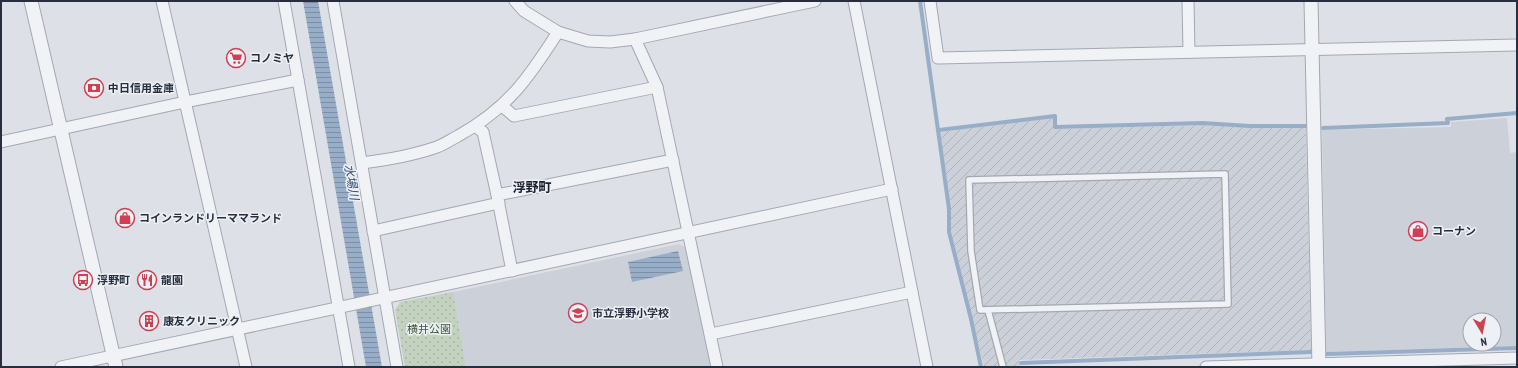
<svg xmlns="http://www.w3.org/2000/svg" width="1518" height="368" viewBox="0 0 1518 368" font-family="'PT Sans Narrow','Noto Sans JP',sans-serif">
  <defs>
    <pattern id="industrial-furrows" width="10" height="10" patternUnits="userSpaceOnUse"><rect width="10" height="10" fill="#cbd0d9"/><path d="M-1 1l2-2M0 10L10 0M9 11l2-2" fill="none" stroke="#aeb3bb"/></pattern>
    <pattern id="park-dots" width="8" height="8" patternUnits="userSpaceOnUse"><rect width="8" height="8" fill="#c3d1bf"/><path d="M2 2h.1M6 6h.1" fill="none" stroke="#a8b4a5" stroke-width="1.8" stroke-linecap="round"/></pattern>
    <pattern id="water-rules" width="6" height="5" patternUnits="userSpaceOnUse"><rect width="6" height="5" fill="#98aec8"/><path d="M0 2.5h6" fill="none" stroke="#7c8ea4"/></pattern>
  </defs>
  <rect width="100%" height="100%" fill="#dde1e7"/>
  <g fill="#cbd0d9" fill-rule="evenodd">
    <path d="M1507,118L1510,153L1517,152V346L1326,352L1322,130L1451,127V122ZM1470,320H1494V344H1470Z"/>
    <path d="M679,244L687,248L712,367H466L453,292Z"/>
  </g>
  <path fill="url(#industrial-furrows)" d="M1053,118L1054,129L1201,125L1306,128L1311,350L1019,360L1021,367H984L951,232L950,210L940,132Z"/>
  <path fill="url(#park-dots)" d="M453,292L466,367H405L395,310L400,302Z"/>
  <g fill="url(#water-rules)">
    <path d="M303,1H318L382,367H366Z"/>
    <path d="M678,251L683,271L632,282L628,262Z"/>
  </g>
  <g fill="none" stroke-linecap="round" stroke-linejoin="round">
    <g stroke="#98aec8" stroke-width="4">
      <path d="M920,1L949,209V232L971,319L981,367"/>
      <path d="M1323,128L1448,123L1447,119L1517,113"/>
      <path d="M939,130L1055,116V127L1202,123L1250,126H1306"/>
      <path d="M1327,354L1517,348"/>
      <path d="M1021,363L1311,352"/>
    </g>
    <defs>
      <g id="service">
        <path d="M1225,174L1228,304L980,310L971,251L969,180Z"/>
        <path d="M988,310L1003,367"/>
      </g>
      <g id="minor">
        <path d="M162,1L246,367"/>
        <path d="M284,1L349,367"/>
        <path d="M333,1L397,367"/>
        <path d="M515,1L524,11L558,32L588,41L610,42L635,39L815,1"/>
        <path d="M854,1L927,367"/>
        <path d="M930,1L938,58L1517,45"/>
        <path d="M1188,1L1189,52"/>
        <path d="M635,39L657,87L717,367"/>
        <path d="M502,106L514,116L657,87"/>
        <path d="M475,126L483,132L497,195L512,271"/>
        <path d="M1,142L185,102L298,80"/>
        <path d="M362,163C386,160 410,156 434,148C442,146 450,140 458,136C508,108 528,79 558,32"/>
        <path d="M497,195L673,160"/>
        <path d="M373,231L499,203"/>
        <path d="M711,334L912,292"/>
        <path d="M61,367L892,189"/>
        <path d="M1206,367L1517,358"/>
      </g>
      <g id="tertiary">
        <path d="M31,1L116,367"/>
        <path d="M1311,1L1319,367"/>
      </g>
    </defs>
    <use href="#service" stroke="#a3a8b1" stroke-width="8"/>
    <use href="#minor" stroke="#a3a8b1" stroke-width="13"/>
    <use href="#tertiary" stroke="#a3a8b1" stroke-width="15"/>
    <use href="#service" stroke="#f0f2f6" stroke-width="5.5"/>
    <use href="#minor" stroke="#f0f2f6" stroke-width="11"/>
    <use href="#tertiary" stroke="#f0f2f6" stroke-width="13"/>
  </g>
  <defs>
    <symbol id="supermarket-ring" viewBox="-11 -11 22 22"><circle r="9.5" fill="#edf0f5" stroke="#cd4153" stroke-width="1.5"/><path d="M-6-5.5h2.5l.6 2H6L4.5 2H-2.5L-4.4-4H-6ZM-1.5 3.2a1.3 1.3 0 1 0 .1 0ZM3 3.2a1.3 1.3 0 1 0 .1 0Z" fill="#cd4153"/></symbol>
    <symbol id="bank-ring" viewBox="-11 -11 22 22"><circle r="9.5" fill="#edf0f5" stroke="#cd4153" stroke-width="1.5"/><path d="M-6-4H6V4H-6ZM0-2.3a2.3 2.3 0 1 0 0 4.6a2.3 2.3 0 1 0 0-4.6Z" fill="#cd4153"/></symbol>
    <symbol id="shop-ring" viewBox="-11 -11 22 22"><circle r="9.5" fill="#edf0f5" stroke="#cd4153" stroke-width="1.5"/><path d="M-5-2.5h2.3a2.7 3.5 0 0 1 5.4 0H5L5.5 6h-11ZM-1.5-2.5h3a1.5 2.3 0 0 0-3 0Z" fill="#cd4153"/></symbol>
    <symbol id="bus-ring" viewBox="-11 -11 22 22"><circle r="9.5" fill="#edf0f5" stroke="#cd4153" stroke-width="1.5"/><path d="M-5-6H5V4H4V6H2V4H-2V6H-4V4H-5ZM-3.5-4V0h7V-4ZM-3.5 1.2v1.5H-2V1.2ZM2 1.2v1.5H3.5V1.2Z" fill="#cd4153"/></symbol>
    <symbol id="restaurant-ring" viewBox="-11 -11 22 22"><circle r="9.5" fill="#edf0f5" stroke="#cd4153" stroke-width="1.5"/><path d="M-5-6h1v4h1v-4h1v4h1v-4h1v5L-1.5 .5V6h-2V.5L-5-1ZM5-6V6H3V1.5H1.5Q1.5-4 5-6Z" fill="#cd4153"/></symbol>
    <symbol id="school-ring" viewBox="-11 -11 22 22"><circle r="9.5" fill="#edf0f5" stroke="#cd4153" stroke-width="1.5"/><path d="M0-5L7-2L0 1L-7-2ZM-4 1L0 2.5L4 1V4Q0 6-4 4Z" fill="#cd4153"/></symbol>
    <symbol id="building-ring" viewBox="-11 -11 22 22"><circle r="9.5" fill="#edf0f5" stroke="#cd4153" stroke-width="1.5"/><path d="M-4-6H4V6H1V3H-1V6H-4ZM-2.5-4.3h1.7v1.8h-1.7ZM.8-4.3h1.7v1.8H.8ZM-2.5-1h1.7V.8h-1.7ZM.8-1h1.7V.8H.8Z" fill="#cd4153"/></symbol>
  </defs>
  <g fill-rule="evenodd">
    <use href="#supermarket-ring" x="225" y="47" width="22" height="22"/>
    <use href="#bank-ring" x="83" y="77" width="22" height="22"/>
    <use href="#shop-ring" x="114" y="207" width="22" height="22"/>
    <use href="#shop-ring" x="1407" y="220" width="22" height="22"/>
    <use href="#bus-ring" x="72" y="269" width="22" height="22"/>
    <use href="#restaurant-ring" x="136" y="269" width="22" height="22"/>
    <use href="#school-ring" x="567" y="302" width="22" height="22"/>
    <use href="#building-ring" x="138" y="310" width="22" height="22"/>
  </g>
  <g text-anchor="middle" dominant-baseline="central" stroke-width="3" stroke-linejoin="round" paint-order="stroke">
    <g font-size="11" font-weight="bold" fill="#272f3e" stroke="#edf0f5" text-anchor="start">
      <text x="250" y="58">コノミヤ</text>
      <text x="108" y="88">中日信用金庫</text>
      <text x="139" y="218">コインランドリーママランド</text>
      <text x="1432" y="231">コーナン</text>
      <text x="97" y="280">浮野町</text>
      <text x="161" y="280">龍園</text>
      <text x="592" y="313">市立浮野小学校</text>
      <text x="163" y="321">康友クリニック</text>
    </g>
    <g font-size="11" fill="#3a5934" stroke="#edf0f5">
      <text x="429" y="329">横井公園</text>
    </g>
    <g font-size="12" font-style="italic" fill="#314c71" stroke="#edf0f5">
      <text transform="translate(352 182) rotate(80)">水場川</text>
    </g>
    <g font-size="13" font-weight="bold" fill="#19202e" stroke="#edf0f5">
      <text x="532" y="187">浮野町</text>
    </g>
  </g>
  <rect width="1518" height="368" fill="none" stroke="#272f3e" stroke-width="4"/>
  <g transform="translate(1482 332) rotate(170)"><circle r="19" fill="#edf0f5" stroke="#9ea3ac"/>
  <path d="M0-3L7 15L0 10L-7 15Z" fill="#cd4153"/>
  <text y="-6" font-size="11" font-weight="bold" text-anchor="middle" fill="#272f3e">N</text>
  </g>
</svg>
